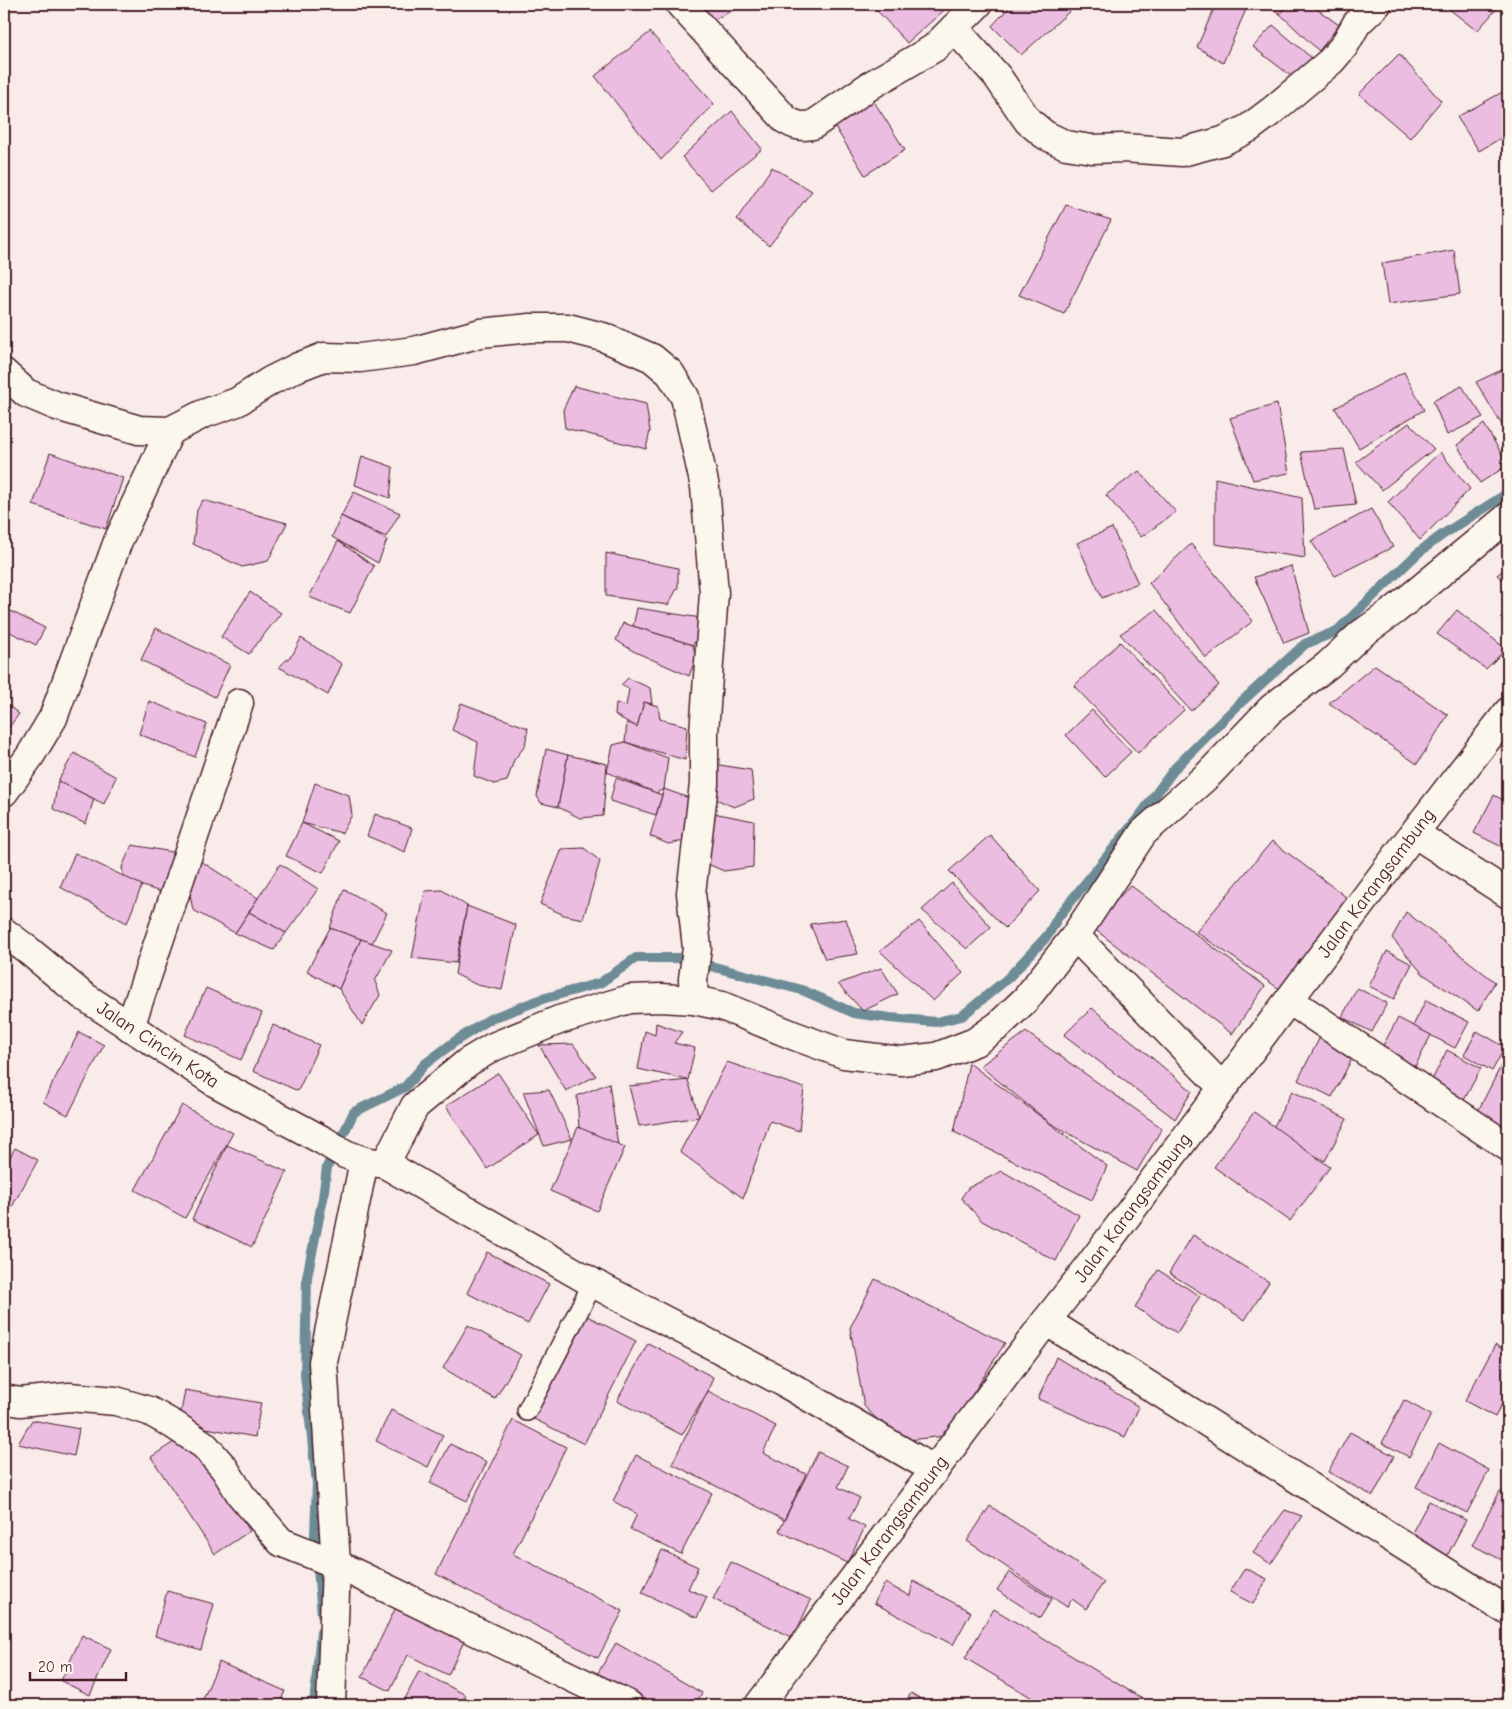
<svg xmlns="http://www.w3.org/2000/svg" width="1512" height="1709" viewBox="0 0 1512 1709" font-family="'Comic Neue',sans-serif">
  <rect width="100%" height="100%" fill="#f8ebea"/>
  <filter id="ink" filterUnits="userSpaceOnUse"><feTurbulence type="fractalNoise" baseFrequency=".02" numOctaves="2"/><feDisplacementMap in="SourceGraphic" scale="10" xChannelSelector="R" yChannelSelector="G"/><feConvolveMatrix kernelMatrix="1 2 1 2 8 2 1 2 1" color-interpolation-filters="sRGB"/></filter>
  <g filter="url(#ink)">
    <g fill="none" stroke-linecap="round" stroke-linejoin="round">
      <g stroke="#6d8c96" stroke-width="10">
        <path d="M322,1615L315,1534L317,1484L305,1375L307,1277L323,1198L327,1167L354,1112L405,1087L425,1064L457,1040L490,1019L542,999L600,983L636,958H680L802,990L854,1013L890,1018L936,1022L962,1016L1008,978L1048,935L1058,917L1139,817L1175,768L1239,704L1305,644L1337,631L1418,553L1442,535L1508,493"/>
        <path d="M314,1705L321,1632"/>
      </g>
    </g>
    <g fill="#eabde1" stroke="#4a1f2b">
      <path d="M702,4H746L713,20Z"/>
      <path d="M871,4H951L907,43Z"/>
      <path d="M1012,4H1065L1071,10L1021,55L992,26Z"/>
      <path d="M1216,4H1241L1247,7L1223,63L1197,47Z"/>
      <path d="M1267,4H1286L1280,14Z"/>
      <path d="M1288,4H1310L1339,25L1319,51L1280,14Z"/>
      <path d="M1453,4H1501L1477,31L1449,9Z"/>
      <path d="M1273,25L1314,60L1299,82L1253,47Z"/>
      <path d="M650,32L714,104L661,160L595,76Z"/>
      <path d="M1399,54L1441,101L1410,138L1359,94Z"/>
      <path d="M1508,89V134L1479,151L1457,117Z"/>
      <path d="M873,100L905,150L865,175L835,127Z"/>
      <path d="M732,111L762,149L711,190L682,157Z"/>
      <path d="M772,167L812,191L769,246L737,219Z"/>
      <path d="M1066,205L1111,220L1064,314L1019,295Z"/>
      <path d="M1454,250L1460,294L1388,304L1382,263Z"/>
      <path d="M1508,367V431L1506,432L1476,382Z"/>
      <path d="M1404,372L1424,410L1359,448L1335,408Z"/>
      <path d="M574,386L646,404L650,431L646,449L565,428L563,410Z"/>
      <path d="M1462,386L1483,417L1447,435L1433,401Z"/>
      <path d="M1277,404L1289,473L1253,480L1230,418Z"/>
      <path d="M1409,423L1434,449L1382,490L1356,462Z"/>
      <path d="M1484,424L1508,465L1480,483L1457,445Z"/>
      <path d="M1344,449L1356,505L1314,509L1301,452Z"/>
      <path d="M1440,452L1470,489L1420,540L1388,502Z"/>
      <path d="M50,453L123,478L106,529L33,505Z"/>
      <path d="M362,456L393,467L390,498L355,485Z"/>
      <path d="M1139,471L1176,512L1141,537L1106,495Z"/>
      <path d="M1215,478L1302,498L1305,558L1215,544Z"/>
      <path d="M354,492L400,513L386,537L341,516Z"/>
      <path d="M203,500L287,523L268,561L242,567L193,544L197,510Z"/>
      <path d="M1371,509L1393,547L1335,576L1311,541Z"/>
      <path d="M341,516L387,540L378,563L332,537Z"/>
      <path d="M1112,528L1138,583L1102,598L1077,543Z"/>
      <path d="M338,541L374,566L350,613L309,597Z"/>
      <path d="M1191,544L1253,621L1206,658L1149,583Z"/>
      <path d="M606,553L678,568V587L668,605L606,596Z"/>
      <path d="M1291,566L1309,633L1284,643L1254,577Z"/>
      <path d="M1508,566V584L1497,575Z"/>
      <path d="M250,592L281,613L249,654L221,637Z"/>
      <path d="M4,608L45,628L36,645L4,629Z"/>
      <path d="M637,608L701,618L703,628L693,645L633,626Z"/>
      <path d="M1156,610L1219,685L1191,711L1120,634Z"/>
      <path d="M1457,610L1506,649L1486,669L1437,634Z"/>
      <path d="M623,623L693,645L696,658L689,676L633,651L616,640Z"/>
      <path d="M156,628L230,665L215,697L141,660Z"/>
      <path d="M301,638L342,664L328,695L279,667L293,654Z"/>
      <path d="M1120,642L1184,710L1138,753L1074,686Z"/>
      <path d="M1375,665L1448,715L1417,764L1329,703Z"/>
      <path d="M628,678L650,688L652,704L644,702L637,727L615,715L616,703L626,706L629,689L621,685Z"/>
      <path d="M149,701L207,724L195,757L139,734Z"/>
      <path d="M4,702L19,714L4,734Z"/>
      <path d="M644,702L658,706L660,719L687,726L685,760L625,742L627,722L637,727Z"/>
      <path d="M461,703L528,728L525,746L514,760L507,781L494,784L474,776L478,742L452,730Z"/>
      <path d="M1092,710L1131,752L1105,777L1066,735Z"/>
      <path d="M625,742L668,758L664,789L656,793L607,772L613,745Z"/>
      <path d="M546,749L568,755L558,807L541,803L537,796Z"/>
      <path d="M74,753L116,777L104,804L58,781Z"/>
      <path d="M568,755L607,764L603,816L580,818L558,807Z"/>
      <path d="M707,763L751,770L754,799L734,807L709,796Z"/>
      <path d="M616,778L662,795L656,815L610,801Z"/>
      <path d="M58,781L94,799L86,824L53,809Z"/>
      <path d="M315,783L349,795L352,815L342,833L302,823Z"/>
      <path d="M664,789L692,799L685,841L668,844L650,836Z"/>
      <path d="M1494,795L1508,803V850L1474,833Z"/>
      <path d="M703,811L754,821L753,867L724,871L698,860Z"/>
      <path d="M375,814L412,828L405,852L367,836Z"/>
      <path d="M302,823L339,841L323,873L286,856Z"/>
      <path d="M990,835L1040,891L1005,928L949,871Z"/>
      <path d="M1272,841L1354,903L1284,992L1196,932Z"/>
      <path d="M132,845L172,852V871L164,893L124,880L122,867Z"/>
      <path d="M584,848L600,861L583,919L564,915L540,904L562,849Z"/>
      <path d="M75,853L142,885L127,923L60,887Z"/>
      <path d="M199,860L258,898L235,933L193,910L188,885Z"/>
      <path d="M280,864L318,889L286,933L249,912Z"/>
      <path d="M952,883L991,927L967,949L922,910Z"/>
      <path d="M1130,885L1265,986L1232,1034L1093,928Z"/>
      <path d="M344,889L387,913L372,943L330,928Z"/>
      <path d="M442,890L467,906L456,963L412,958L425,891Z"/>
      <path d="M467,906L516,925L502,990L477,985L455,974Z"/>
      <path d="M249,912L286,933L274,950L235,933Z"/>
      <path d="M1406,912L1495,982L1478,1011L1423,974L1392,938Z"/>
      <path d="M846,919L858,954L825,959L810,924Z"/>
      <path d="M919,921L963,973L933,1001L880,951Z"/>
      <path d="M330,928L361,939L339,989L307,971Z"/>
      <path d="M361,939L392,950L375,981L380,995L362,1025L339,989Z"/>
      <path d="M1387,951L1412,964L1394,999L1369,986Z"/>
      <path d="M881,968L898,994L863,1011L838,984Z"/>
      <path d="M206,988L262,1013L241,1060L185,1035Z"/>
      <path d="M1357,988L1387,1003L1372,1032L1342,1017Z"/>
      <path d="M1426,1000L1469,1022L1455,1048L1413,1026Z"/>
      <path d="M1092,1008L1192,1091L1175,1119L1064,1035Z"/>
      <path d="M1398,1018L1431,1035L1415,1067L1381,1049Z"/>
      <path d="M656,1023L682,1032L674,1043L695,1048L688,1080L638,1069L645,1031L655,1035Z"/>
      <path d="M273,1025L319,1045L298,1091L253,1071Z"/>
      <path d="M1477,1031L1505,1047L1492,1071L1464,1055Z"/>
      <path d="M79,1032L104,1045L68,1115L43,1102Z"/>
      <path d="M1026,1032L1162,1128L1137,1171L1050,1123L980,1066Z"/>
      <path d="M1322,1033L1356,1051L1332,1097L1298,1080Z"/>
      <path d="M573,1044L596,1076L566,1091L539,1045Z"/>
      <path d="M1447,1050L1481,1068L1463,1102L1430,1084Z"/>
      <path d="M1508,1052V1126L1506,1130L1476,1115Z"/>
      <path d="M727,1062L804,1088L799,1131L770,1121L743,1198L680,1152Z"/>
      <path d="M969,1063L1107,1166L1092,1200L954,1132Z"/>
      <path d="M498,1073L539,1135L487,1169L446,1106Z"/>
      <path d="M688,1080L699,1117L639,1126L629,1086Z"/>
      <path d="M609,1083L620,1159L581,1160L577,1096Z"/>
      <path d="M549,1090L572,1139L544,1146L523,1092Z"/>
      <path d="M1292,1091L1347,1119L1325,1161L1271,1132Z"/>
      <path d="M182,1105L233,1133L185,1218L135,1190Z"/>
      <path d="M1254,1112L1330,1167L1290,1221L1214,1167Z"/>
      <path d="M578,1127L625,1147L597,1211L550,1191Z"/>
      <path d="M227,1145L287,1172L252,1247L192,1219Z"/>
      <path d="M15,1148L38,1160L8,1214L4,1211V1168Z"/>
      <path d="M1002,1171L1079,1215L1056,1261L982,1221L961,1198L968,1188Z"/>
      <path d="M1193,1235L1269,1282L1245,1320L1169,1273Z"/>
      <path d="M487,1252L549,1284L528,1324L467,1293Z"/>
      <path d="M1508,1266V1285L1500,1281Z"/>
      <path d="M1158,1270L1200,1296L1177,1333L1135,1307Z"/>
      <path d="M875,1279L1005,1343L946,1436L898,1441L864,1406L850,1328Z"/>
      <path d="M587,1316L636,1341L584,1444L534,1419Z"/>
      <path d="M468,1325L521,1355L495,1399L443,1368Z"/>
      <path d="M648,1343L713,1377L708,1391L682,1435L617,1401Z"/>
      <path d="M1495,1345L1508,1352V1393L1495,1417L1465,1401Z"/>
      <path d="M1056,1357L1139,1407L1125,1437L1038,1399Z"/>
      <path d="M185,1390L261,1403L255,1437L179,1423Z"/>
      <path d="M708,1391L776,1426L763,1453L806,1474L784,1520L672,1464Z"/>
      <path d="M1404,1400L1431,1415L1409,1457L1382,1443Z"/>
      <path d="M391,1410L443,1435L428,1467L376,1441Z"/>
      <path d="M32,1420L79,1429L74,1456L18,1444Z"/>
      <path d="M513,1420L566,1447L513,1554L623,1611L598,1658L436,1574Z"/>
      <path d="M1350,1432L1394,1456L1373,1496L1328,1472Z"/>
      <path d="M186,1434L250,1531L215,1554L151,1457Z"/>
      <path d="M1439,1443L1489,1470L1467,1513L1416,1487Z"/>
      <path d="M450,1444L487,1462L467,1501L430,1483Z"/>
      <path d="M818,1452L848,1466L838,1487L860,1498L849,1519L865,1527L847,1563L779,1531Z"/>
      <path d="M636,1455L712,1493L681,1554L630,1529L637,1514L613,1501Z"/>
      <path d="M1500,1491L1508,1496V1563L1472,1545Z"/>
      <path d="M1429,1501L1466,1520L1445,1560L1408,1540Z"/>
      <path d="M990,1506L1104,1582L1086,1609L1072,1599L1067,1607L967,1541Z"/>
      <path d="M1285,1510L1302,1516L1271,1564L1253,1553Z"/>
      <path d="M662,1550L698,1567L688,1589L707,1597L697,1618L642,1593Z"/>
      <path d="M731,1562L811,1600L793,1638L713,1599Z"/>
      <path d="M1245,1568L1267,1579L1253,1604L1230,1592Z"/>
      <path d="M1009,1572L1052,1599L1040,1618L997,1590Z"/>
      <path d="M913,1581L971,1612L953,1645L874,1603L885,1583L910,1596Z"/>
      <path d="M167,1591L214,1604L201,1650L155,1636Z"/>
      <path d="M399,1601L467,1635L448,1675L408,1655L390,1691L362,1677Z"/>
      <path d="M994,1609L1153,1705H1044L965,1658Z"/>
      <path d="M82,1635L111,1649L90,1695L61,1681Z"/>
      <path d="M616,1643L702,1693L695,1705H652L621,1687L593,1681Z"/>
      <path d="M219,1662L285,1691L279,1705H204L201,1704Z"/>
      <path d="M419,1671L466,1695L460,1705H402Z"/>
      <path d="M911,1693L931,1705H904Z"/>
    </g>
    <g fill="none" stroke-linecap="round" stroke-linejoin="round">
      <defs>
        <path id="lane" d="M527,1411L593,1283"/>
        <g id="street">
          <path d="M680,4L786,120C796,126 802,127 813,125L871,85L934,48L978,4"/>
          <path d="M954,28L997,76L1028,121L1045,135L1066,145L1092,149L1123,148L1182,152L1223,141L1249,128L1273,110L1331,61L1344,46L1357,23L1377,4"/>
          <path d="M4,373L26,393L57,406L139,430L170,431L203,414L237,402L270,381L298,367L324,357L360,358L414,351L481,333L530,328H568L603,337L652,358L670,373L685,397L705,487L714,593L704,733V784L691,893L697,948L693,979L694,1000"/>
          <path d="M4,792L30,756L53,718L118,541L170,431"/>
          <path d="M1414,833L1508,894"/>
          <path id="s1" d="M4,932L29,951L82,995L216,1083L324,1141L345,1154L364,1161L385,1164L593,1283L783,1382L935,1470"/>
          <path d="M1075,936L1223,1088"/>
          <path d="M1289,1000L1508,1147"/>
          <path d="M130,1027L239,703"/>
          <path d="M385,1164L415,1106L468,1062L493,1047L559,1020L630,999L661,998L694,1000L722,1006L795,1036L844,1054L901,1061L936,1057L975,1042L999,1025L1026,999L1075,936L1143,833L1208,775L1272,708L1328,665L1360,635L1395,610L1508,517"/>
          <path d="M1046,1321L1508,1611"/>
          <path d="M4,1399L20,1402L69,1397L116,1401L149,1411L174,1425L204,1445L224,1468L241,1495L281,1542L336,1564L629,1705"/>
          <path d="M331,1705L336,1564L323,1362L364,1161"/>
        </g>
        <g id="secondary">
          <path id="s2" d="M759,1705L1046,1321L1084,1273L1414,833L1508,712"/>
        </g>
      </defs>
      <use href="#lane" stroke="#4a1f2b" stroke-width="22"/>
      <use href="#street" stroke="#4a1f2b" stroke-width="31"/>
      <use href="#secondary" stroke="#4a1f2b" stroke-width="31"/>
      <use href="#lane" stroke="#fbf7ec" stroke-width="19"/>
      <use href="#street" stroke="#fbf7ec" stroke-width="28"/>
      <use href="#secondary" stroke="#fbf7ec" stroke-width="28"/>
    </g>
  </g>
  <g text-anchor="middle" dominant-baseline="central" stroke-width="4" stroke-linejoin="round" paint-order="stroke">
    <g font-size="19" fill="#4a1f2b" stroke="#fbf7ec">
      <text stroke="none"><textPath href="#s2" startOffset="1028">Jalan Karangsambung</textPath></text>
      <text stroke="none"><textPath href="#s1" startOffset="191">Jalan Cincin Kota</textPath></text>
      <text stroke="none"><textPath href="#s2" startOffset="622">Jalan Karangsambung</textPath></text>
      <text stroke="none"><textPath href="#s2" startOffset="218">Jalan Karangsambung</textPath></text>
    </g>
  </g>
  <rect width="1512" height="1709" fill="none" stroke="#fbf7ec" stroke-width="20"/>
  <rect x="10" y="10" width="1492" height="1689" fill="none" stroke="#4a1f2b" stroke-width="2" filter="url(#ink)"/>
  <path d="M30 1672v8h96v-8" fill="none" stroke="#4a1f2b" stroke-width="2.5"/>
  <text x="38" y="1672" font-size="15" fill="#4a1f2b" stroke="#fbf7ec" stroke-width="4" paint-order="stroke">20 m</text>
</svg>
